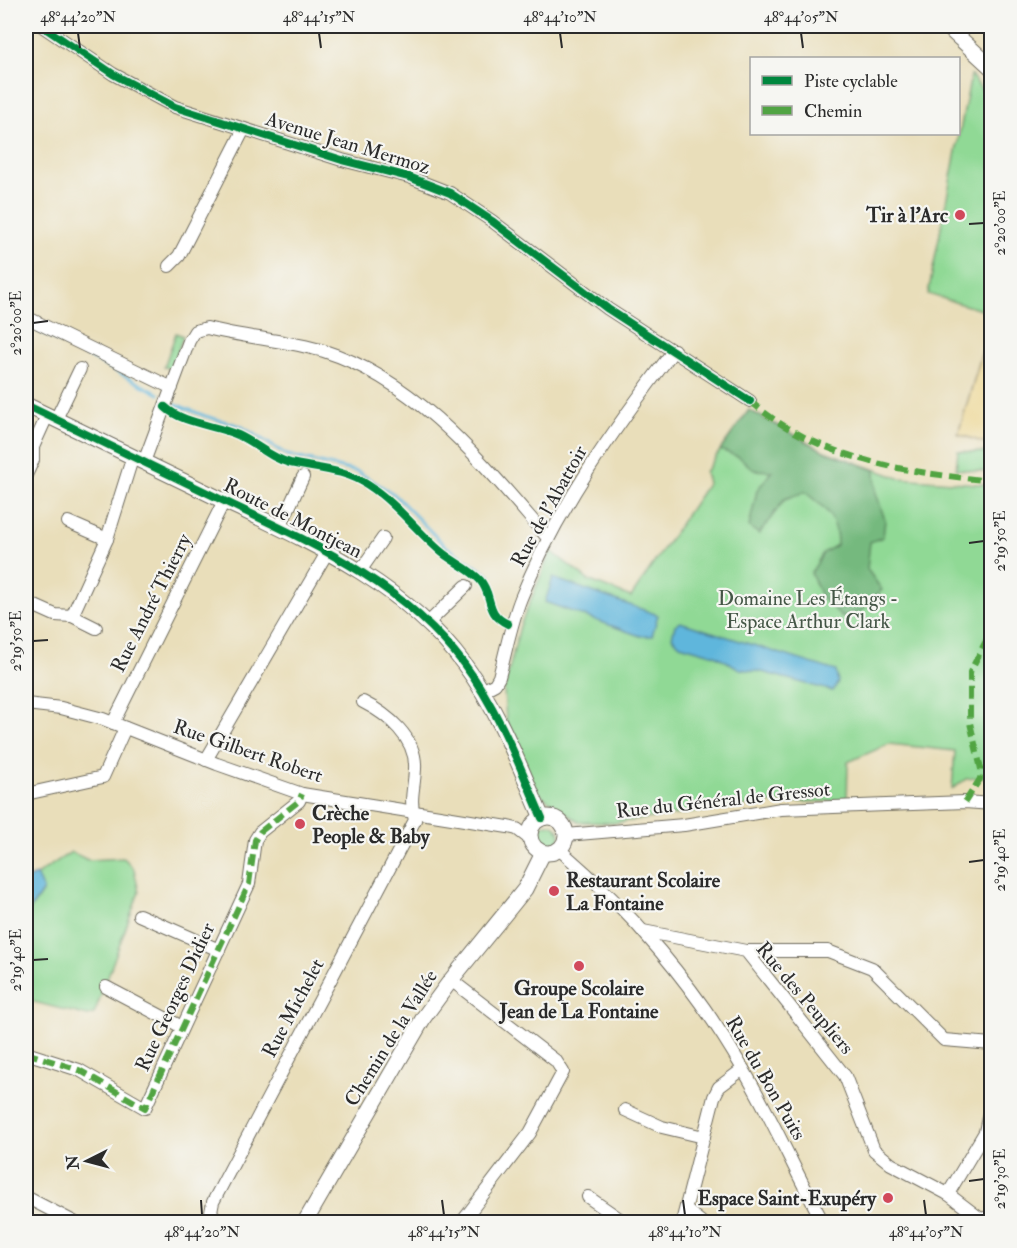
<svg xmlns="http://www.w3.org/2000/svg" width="1017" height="1248" viewBox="0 0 1017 1248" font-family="'IM FELL Double Pica',serif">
  <rect width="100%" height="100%" fill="#f6f6f2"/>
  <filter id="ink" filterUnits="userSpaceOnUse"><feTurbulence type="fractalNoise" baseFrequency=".0167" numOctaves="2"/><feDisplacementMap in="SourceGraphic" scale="12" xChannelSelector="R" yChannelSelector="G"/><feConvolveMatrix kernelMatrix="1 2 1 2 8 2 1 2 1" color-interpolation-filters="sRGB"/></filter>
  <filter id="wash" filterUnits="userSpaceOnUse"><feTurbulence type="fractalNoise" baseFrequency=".008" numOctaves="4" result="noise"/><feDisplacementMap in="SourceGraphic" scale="24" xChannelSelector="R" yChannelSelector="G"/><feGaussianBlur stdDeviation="1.35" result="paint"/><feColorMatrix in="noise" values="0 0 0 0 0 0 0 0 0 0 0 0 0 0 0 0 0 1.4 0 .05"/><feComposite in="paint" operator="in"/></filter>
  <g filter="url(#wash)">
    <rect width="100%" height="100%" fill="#e9deba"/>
    <g fill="#90d995" stroke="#5e8260" stroke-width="1.5">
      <path d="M971,75L991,102V313L928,294Z"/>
      <path d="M176,333L183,336L172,369L164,367Z"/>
      <path d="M749,410L824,451L899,478L991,485V776L966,779L952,789L955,751L889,744L848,762L847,801L768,803L613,823L579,822L538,793L506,721L504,690L520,626L551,551L588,580L631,597L708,483L705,472Z"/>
      <path d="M958,451L991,453L989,472L956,469Z"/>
      <circle cx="548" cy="836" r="12"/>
      <path d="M71,852L88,860L124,858L134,869L139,892L94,1014L88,1016L26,1000V916L43,891L36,875Z"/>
    </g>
    <path fill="#74b97e" stroke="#507254" stroke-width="1.5" d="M749,410L824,451L875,470L876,493L885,520L883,537L870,542L867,569L882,590L861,611L841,617L821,596L811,573L823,553L837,545C837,516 826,509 805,492L785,499L759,534L749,527L757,490L772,471L754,470L739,457L720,450Z"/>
    <path fill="#eeda9e" stroke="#8c8264" stroke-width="1.5" d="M984,346L991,348V445L958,434Z"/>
    <g fill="#5fb6dc" stroke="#457084" stroke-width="1.5">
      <path d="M553,578L658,615L652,636H640L545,602Z"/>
      <path d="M680,622L836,671L838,682L833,691L762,672L740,669L715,655L680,645L672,637L675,625Z"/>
      <path d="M36,875L43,890L26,916V879Z"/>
    </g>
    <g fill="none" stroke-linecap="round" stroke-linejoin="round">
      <g stroke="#5fb6dc" stroke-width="3">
        <path d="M26,324L159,394"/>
        <path d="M175,404L205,416L241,426L287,455L358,472L394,494L444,545L489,575"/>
      </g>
    </g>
  </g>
  <g filter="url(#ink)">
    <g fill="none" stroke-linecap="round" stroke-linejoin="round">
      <defs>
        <g id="minor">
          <path d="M42,26L113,74L175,107L342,160L409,177L450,193L492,221L608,309L750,401"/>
          <path d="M169,266L179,256L244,129"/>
          <path d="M26,317L172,388"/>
          <path d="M56,419L80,369"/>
          <path d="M144,462L189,341L195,331L207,328C246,338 286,340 324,351C419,381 485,466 548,538"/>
          <path d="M26,475L33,460V447L47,416"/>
          <path d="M68,522L107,539"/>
          <path d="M280,527L303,477"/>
          <path d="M360,571L383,538"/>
          <path d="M26,602L55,615L72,616L96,628"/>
          <path d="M72,616L107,539L133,456"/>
          <path d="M428,623L466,586"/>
          <path d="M482,691L495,684L499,677C506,651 511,623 521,598C557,508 616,426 674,350"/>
          <path d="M26,704L61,708L103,719L217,764L302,794L508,827L517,829L530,839"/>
          <path d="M113,723L224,501"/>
          <path d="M206,760L328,551"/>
          <path d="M26,794L103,777L125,728"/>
          <path d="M566,835L684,825L781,809L965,802L992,804"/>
          <path d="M560,850C631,911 696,987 743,1069C773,1119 795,1172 823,1222"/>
          <path d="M139,915L219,950"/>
          <path d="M643,931L746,951L845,1076L874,1150L891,1164L948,1194L982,1220"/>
          <path d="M746,951H828L872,968L944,1040L992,1044"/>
          <path d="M451,980L556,1061L563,1072L530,1133L462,1222"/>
          <path d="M106,987L182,1027"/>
          <path d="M26,1053L79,1070L145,1108L249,884L255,840L260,832L299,801L302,794"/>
          <path d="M625,1110L662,1127L704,1137"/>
          <path d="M948,1194L985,1132L992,1098"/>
          <path d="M26,1197L74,1222"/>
          <path d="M588,1197L624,1222"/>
          <path d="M686,1210L701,1222"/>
          <path d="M218,1222L211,1212L213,1202L415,820C409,797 414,792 415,769C417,738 387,714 363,702"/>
          <path d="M682,1222L714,1097L719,1087L743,1069"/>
        </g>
        <g id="tertiary">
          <path d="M952,26L953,32L992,68"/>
          <path d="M26,405C91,437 157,468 222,500C310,542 404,583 464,664C498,709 520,767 542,818"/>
          <circle cx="548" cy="835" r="18"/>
          <path d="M305,1222L424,1017L451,980L525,889L543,853"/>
          <path d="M978,1222L992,1217"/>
        </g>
      </defs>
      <use href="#minor" stroke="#6e6a5d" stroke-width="14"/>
      <use href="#tertiary" stroke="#6e6a5d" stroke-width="17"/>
      <use href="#minor" stroke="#fff" stroke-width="12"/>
      <use href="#tertiary" stroke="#fff" stroke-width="15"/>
      <g stroke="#51a443" stroke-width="6" stroke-dasharray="12 6" stroke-linecap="butt">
        <path d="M750,401C819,460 904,472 992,481"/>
        <path d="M965,802L980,779L981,769L970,723V672L992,629"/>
        <path d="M26,1053L79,1070L145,1108L249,884L255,840L260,832L299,801L302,794"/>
      </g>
      <defs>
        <g id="cycleway">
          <path d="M42,26L113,74L175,107L342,160L409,177L450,193L492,221L608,309L750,401"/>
          <path d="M26,405C91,437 157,468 222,500C310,542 404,583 464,664C498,709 520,767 542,818"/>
          <path d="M165,407C183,424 216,425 238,435C256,443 270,458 290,463C317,469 344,469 368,485C396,503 415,529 439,550C451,561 469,568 480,580C494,596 484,613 508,624"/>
        </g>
      </defs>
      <use href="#cycleway" stroke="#f6f6f2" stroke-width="11"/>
      <use href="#cycleway" stroke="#00873e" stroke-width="8"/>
    </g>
  </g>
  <path fill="none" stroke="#2b2b2b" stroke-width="2" d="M78,33L80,48M319,33L321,48M560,33L562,48M801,33L803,48M969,224L984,223M33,323L48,321M969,543L984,541M33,641L48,640M969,862L984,860M33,960L48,959M969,1181L984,1179M201,1200L202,1215M442,1200L444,1215M683,1200L685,1215M924,1200L926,1215"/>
  <g fill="#d1495b" stroke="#f6f6f2" stroke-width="2">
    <circle cx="960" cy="215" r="6"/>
    <circle cx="300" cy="824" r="6"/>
    <circle cx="554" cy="891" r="6"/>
    <circle cx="579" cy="966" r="6"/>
    <circle cx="888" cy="1198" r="6"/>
  </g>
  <g text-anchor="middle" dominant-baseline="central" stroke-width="4.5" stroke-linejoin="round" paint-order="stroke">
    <g font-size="20" fill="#2b2b2b" stroke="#f6f6f2">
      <text transform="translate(348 143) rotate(17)">Avenue Jean Mermoz</text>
      <text transform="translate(549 506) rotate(-61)">Rue de l'Abattoir</text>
      <text transform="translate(293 518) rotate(27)">Route de Montjean</text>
      <text transform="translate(151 603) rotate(-63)">Rue André Thierry</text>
      <text transform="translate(248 751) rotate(19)">Rue Gilbert Robert</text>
      <text transform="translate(723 800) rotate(-6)">Rue du Général de Gressot</text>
      <text transform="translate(175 997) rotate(-65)">Rue Georges Didier</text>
      <text transform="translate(805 998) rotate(50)">Rue des Peupliers</text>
      <text transform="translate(293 1008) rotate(-62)">Rue Michelet</text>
      <text transform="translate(391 1038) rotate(-58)">Chemin de la Vallée</text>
      <text transform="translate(766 1078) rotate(60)">Rue du Bon Puits</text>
    </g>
    <g font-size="20" font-weight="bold" fill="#2b2b2b" stroke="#f6f6f2" text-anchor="end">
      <text x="948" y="215">Tir à l'Arc</text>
      <text x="312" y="813" text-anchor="start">Crèche<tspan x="312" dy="23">People &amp; Baby</tspan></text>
      <text x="566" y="880" text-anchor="start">Restaurant Scolaire<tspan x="566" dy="23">La Fontaine</tspan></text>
      <text x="579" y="988" text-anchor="middle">Groupe Scolaire<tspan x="579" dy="23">Jean de La Fontaine</tspan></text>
      <text x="876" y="1198">Espace Saint-Exupéry</text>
    </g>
    <g font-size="20" fill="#445646" stroke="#f6f6f2">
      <text x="808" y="598">Domaine Les Étangs -<tspan x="808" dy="23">Espace Arthur Clark</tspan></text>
    </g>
  </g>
  <rect width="1017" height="1248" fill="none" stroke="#f6f6f2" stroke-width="66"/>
  <rect x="750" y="57" width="210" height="78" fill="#f6f6f2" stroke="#a5a5a2" stroke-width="1.5"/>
  <rect x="762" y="76" width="30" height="9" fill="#00873e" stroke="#a5a5a2" stroke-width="1.5"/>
  <text x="804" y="87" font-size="18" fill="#2b2b2b">Piste cyclable</text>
  <rect x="762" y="106" width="30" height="9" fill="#51a443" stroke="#a5a5a2" stroke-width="1.5"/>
  <text x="804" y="117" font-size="18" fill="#2b2b2b">Chemin</text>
  <g transform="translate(87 1161) rotate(264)" stroke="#f6f6f2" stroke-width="4.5" paint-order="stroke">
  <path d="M0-4.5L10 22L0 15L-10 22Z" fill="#2b2b2b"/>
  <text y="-9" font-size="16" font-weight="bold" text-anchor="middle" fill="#2b2b2b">N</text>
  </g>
  <rect x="33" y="33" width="951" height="1182" fill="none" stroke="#2b2b2b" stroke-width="2"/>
  <g font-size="15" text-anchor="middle" fill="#2b2b2b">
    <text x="78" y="22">48°44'20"N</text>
    <text x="319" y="22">48°44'15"N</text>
    <text x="560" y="22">48°44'10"N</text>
    <text x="801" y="22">48°44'05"N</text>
    <text transform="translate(1000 223) rotate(-90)" y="5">2°20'00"E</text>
    <text transform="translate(16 323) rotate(-90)" y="5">2°20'00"E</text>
    <text transform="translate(1000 541) rotate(-90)" y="5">2°19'50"E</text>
    <text transform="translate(16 641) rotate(-90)" y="5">2°19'50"E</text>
    <text transform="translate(1000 860) rotate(-90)" y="5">2°19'40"E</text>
    <text transform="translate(16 960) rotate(-90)" y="5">2°19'40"E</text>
    <text transform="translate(1000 1179) rotate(-90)" y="5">2°19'30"E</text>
    <text x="202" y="1237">48°44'20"N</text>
    <text x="444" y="1237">48°44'15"N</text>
    <text x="685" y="1237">48°44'10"N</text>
    <text x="926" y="1237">48°44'05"N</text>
  </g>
</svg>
